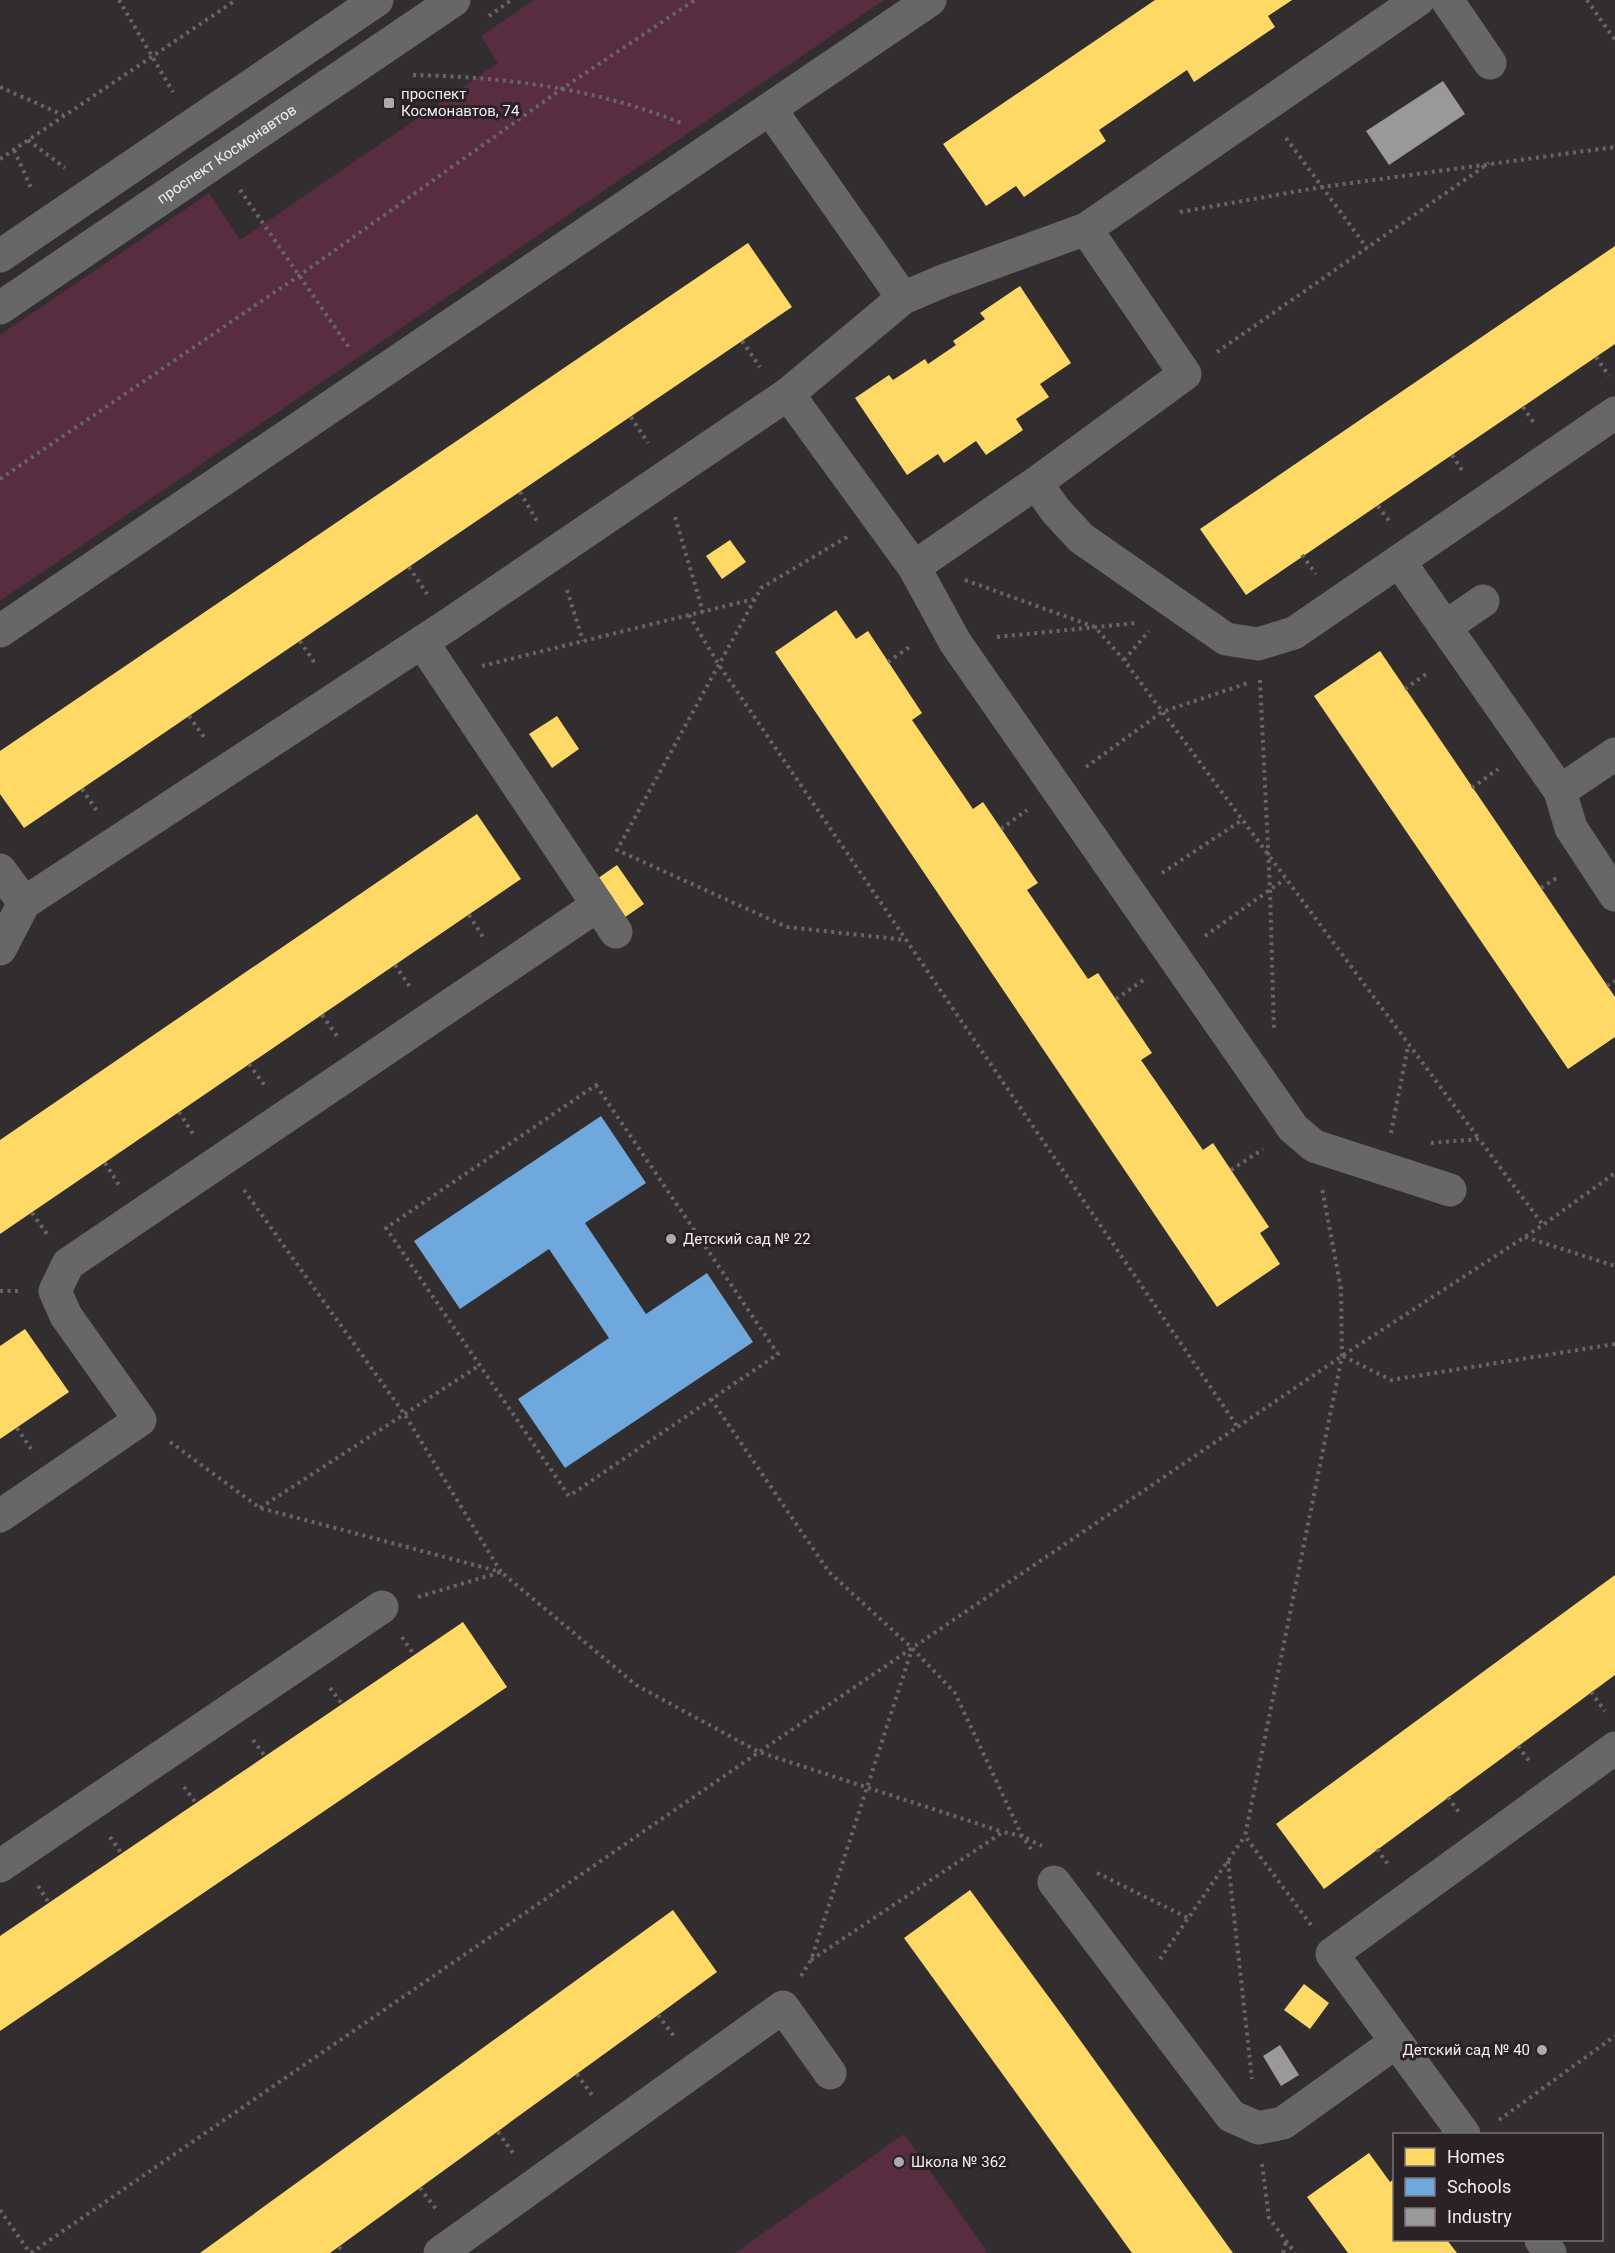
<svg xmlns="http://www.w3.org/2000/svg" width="1615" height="2253" viewBox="0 0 1615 2253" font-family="Roboto,sans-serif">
  <rect width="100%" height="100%" fill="#322e30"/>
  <g fill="#572d3f">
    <path d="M534,0H884L0,601V335L209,193L240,240L498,63L481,36Z"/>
    <path d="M904,2134L988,2253H735Z"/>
  </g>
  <g fill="#ffd966">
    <path d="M1155,0H1292L1268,16L1275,27L1194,82L1187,70L1099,130L1106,141L1024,197L1016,186L986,206L943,144Z"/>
    <path d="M748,243L792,307L24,828L0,794V751Z"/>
    <path d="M1615,246V344L1246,595L1200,529Z"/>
    <path d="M1020,286L1071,363L1040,384L1049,397L1016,419L1023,430L986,455L976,441L944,463L938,454L907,475L855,398L889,375L893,380L925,359L928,364L956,345L953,341L985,319L980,313Z"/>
    <path d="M730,540L746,562L722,579L706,556Z"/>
    <path d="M836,610L856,639L868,631L922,713L912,720L973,809L983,802L1038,883L1027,890L1088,979L1098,973L1152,1053L1141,1060L1203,1150L1213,1143L1269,1227L1260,1233L1280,1264L1217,1307L775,652Z"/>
    <path d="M1380,651L1615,997V1037L1568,1069L1314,696Z"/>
    <path d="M557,716L579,749L552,768L529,734Z"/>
    <path d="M477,814L521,879L0,1234V1140Z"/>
    <path d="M617,865L644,904L621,920L594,881Z"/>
    <path d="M25,1329L69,1392L0,1439V1346Z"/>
    <path d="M1615,1575V1675L1324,1889L1276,1824Z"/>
    <path d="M463,1622L507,1687L0,2031V1936Z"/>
    <path d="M970,1890L1062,2015L1233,2253H1132L904,1938Z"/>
    <path d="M673,1910L717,1972L658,2015L330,2253H200Z"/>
    <path d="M1304,1984L1329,2003L1310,2029L1284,2010Z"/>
    <path d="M1369,2153L1390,2182L1394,2179V2240H1447L1457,2253H1348L1307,2197Z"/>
  </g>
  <path fill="#6fa8dc" d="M601,1116L646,1183L585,1223L646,1314L707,1273L753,1342L565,1468L518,1399L609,1338L549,1249L460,1309L414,1241Z"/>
  <g fill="#999">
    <path d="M1443,81L1465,114L1389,165L1366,131Z"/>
    <path d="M1280,2045L1299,2075L1281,2086L1263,2056Z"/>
  </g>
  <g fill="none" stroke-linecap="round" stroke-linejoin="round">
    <g stroke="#676566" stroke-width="4" stroke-dasharray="3 4.5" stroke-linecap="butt">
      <path d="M119,0L173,92"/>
      <path d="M1587,0L1615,40"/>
      <path d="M489,16L510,1"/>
      <path d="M413,75C503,77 596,88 681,123"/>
      <path d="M0,87L63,115"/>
      <path d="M1286,138L1367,248"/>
      <path d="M28,140L65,168"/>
      <path d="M14,150L32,190"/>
      <path d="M0,159L236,0"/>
      <path d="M240,190L350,349"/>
      <path d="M1180,212L1322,187L1615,147"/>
      <path d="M742,341L760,367"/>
      <path d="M1217,352L1489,163"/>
      <path d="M1596,357L1609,376"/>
      <path d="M1523,407L1534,423"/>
      <path d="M631,417L648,443"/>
      <path d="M1452,455L1463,472"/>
      <path d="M0,479L300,275L563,88L695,0"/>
      <path d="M520,492L537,521"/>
      <path d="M1378,506L1390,522"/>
      <path d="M675,517L703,612"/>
      <path d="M847,537L761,588L617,850L787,927L906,940"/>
      <path d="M1302,555L1316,574"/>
      <path d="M409,567L427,594"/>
      <path d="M965,580L1095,627L1124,660L1479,1139"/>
      <path d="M567,590L583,641"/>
      <path d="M689,615L719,665L1237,1426"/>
      <path d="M997,637L1136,623"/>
      <path d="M300,641L316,665"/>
      <path d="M1124,660L1149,631"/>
      <path d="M888,662L912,645"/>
      <path d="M482,666L754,599"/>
      <path d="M1260,680L1270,890L1274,1032"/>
      <path d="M1405,689L1429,672"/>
      <path d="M189,716L206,740"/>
      <path d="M1086,767L1162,712L1248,683"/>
      <path d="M1472,788L1498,769"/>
      <path d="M82,789L97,811"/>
      <path d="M1001,829L1027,810"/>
      <path d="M1162,873L1242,820"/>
      <path d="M1541,888L1558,877"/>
      <path d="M469,915L483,937"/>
      <path d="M1205,936L1285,879"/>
      <path d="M395,965L410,987"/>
      <path d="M1607,986L1615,981"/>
      <path d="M1116,999L1145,979"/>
      <path d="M322,1015L337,1036"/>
      <path d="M249,1064L265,1086"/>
      <path d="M596,1085L778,1354L569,1496L386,1228Z"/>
      <path d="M179,1112L193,1134"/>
      <path d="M1391,1133L1408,1046"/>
      <path d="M1431,1143L1479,1139L1543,1225"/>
      <path d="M105,1163L119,1185"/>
      <path d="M1231,1170L1263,1149"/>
      <path d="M244,1190L405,1415L501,1572"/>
      <path d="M32,1213L47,1234"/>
      <path d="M1525,1237L1615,1266"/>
      <path d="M0,1291H18"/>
      <path d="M1343,1356L1391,1380L1615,1344"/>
      <path d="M711,1399L829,1572L912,1648L955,1693L1022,1836L1033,1852"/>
      <path d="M17,1428L31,1449"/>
      <path d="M170,1442L260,1508L501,1572"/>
      <path d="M260,1508L480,1365"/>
      <path d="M418,1597L501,1572L636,1685L759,1752L1003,1832"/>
      <path d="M402,1637L414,1655"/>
      <path d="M330,1688L342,1704"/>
      <path d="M1591,1692L1605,1711"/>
      <path d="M253,1740L265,1756"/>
      <path d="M1518,1746L1530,1762"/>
      <path d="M184,1787L196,1803"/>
      <path d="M1448,1797L1460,1814"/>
      <path d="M110,1837L122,1854"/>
      <path d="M1377,1849L1389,1866"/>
      <path d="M1228,1861L1252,2079"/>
      <path d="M1097,1873L1188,1918"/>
      <path d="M38,1886L49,1903"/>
      <path d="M1311,1925L1245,1836L1342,1356L1341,1289L1322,1188"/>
      <path d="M1160,1959L1245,1836"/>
      <path d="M811,1960L1003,1832L1022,1836L1042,1846"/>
      <path d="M801,1976L811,1960L912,1649"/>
      <path d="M658,2015L676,2039"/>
      <path d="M577,2074L594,2098"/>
      <path d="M1499,2120L1615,2036"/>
      <path d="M498,2132L513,2153"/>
      <path d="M1262,2164L1269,2218L1295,2253"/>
      <path d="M420,2188L436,2209"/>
      <path d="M0,2210L30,2253"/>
      <path d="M339,2247L344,2253"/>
      <path d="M31,2253L759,1752L1342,1356L1543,1225L1615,1173"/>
      <path d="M1283,2253L1286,2241"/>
    </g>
    <g stroke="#686768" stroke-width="33">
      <path d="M1447,0L1490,63"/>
      <path d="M770,109L903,298"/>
      <path d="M0,256L377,0"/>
      <path id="s1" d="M0,308L454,0"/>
      <path d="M788,394L914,567L955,642L1293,1128L1314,1146L1450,1190"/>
      <path d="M1036,483L1185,374L1086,229"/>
      <path d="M1399,561L1560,791L1571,828L1615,895"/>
      <path d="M914,567L1036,483L1056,511L1081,538L1226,639L1258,644L1294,633L1615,413"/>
      <path d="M1445,627L1483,601"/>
      <path d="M0,631L930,0"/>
      <path d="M422,642L616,932"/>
      <path d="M1560,791L1615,754"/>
      <path d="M0,870L24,903"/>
      <path d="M0,949L24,903L448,625L788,394L903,298L943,281L1086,229L1418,0"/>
      <path d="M0,1516L140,1420L66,1316L55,1291L68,1264L598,905"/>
      <path d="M0,1866L382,1607"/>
      <path d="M1054,1882L1231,2116L1258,2128L1283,2123L1396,2042"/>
      <path d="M1464,2134L1332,1954L1615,1748"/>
      <path d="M1541,2240L1550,2253"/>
      <path d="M440,2253L783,2007L830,2073"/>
    </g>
  </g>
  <g fill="#afaaac" stroke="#2a2225" stroke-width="2">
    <rect x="383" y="97" width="12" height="12" rx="3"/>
    <circle cx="671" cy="1239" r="6"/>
    <circle cx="1542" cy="2050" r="6"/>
    <circle cx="899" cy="2162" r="6"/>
  </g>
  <g text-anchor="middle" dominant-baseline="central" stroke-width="6" stroke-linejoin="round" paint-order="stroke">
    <g font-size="15" fill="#f3edef" stroke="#2a2225" text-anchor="start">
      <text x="401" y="94">проспект<tspan x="401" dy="17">Космонавтов, 74</tspan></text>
      <text x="683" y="1239">Детский сад № 22</text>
      <text x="1530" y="2050" text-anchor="end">Детский сад № 40</text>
      <text x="911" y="2162">Школа № 362</text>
    </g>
    <g font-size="15" fill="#f3edef" stroke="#2a2225">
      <text stroke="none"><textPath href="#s1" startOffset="274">проспект Космонавтов</textPath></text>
    </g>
  </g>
  <rect x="1393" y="2133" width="210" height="108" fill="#2a2225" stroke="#7a7376" stroke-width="1.5"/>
  <rect x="1405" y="2148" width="30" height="18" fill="#ffd966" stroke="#7a7376" stroke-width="1.5"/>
  <text x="1447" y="2163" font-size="18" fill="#f3edef">Homes</text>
  <rect x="1405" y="2178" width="30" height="18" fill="#6fa8dc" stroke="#7a7376" stroke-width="1.5"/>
  <text x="1447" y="2193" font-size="18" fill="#f3edef">Schools</text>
  <rect x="1405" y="2208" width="30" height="18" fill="#999999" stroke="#7a7376" stroke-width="1.5"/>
  <text x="1447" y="2223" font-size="18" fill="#f3edef">Industry</text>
</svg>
